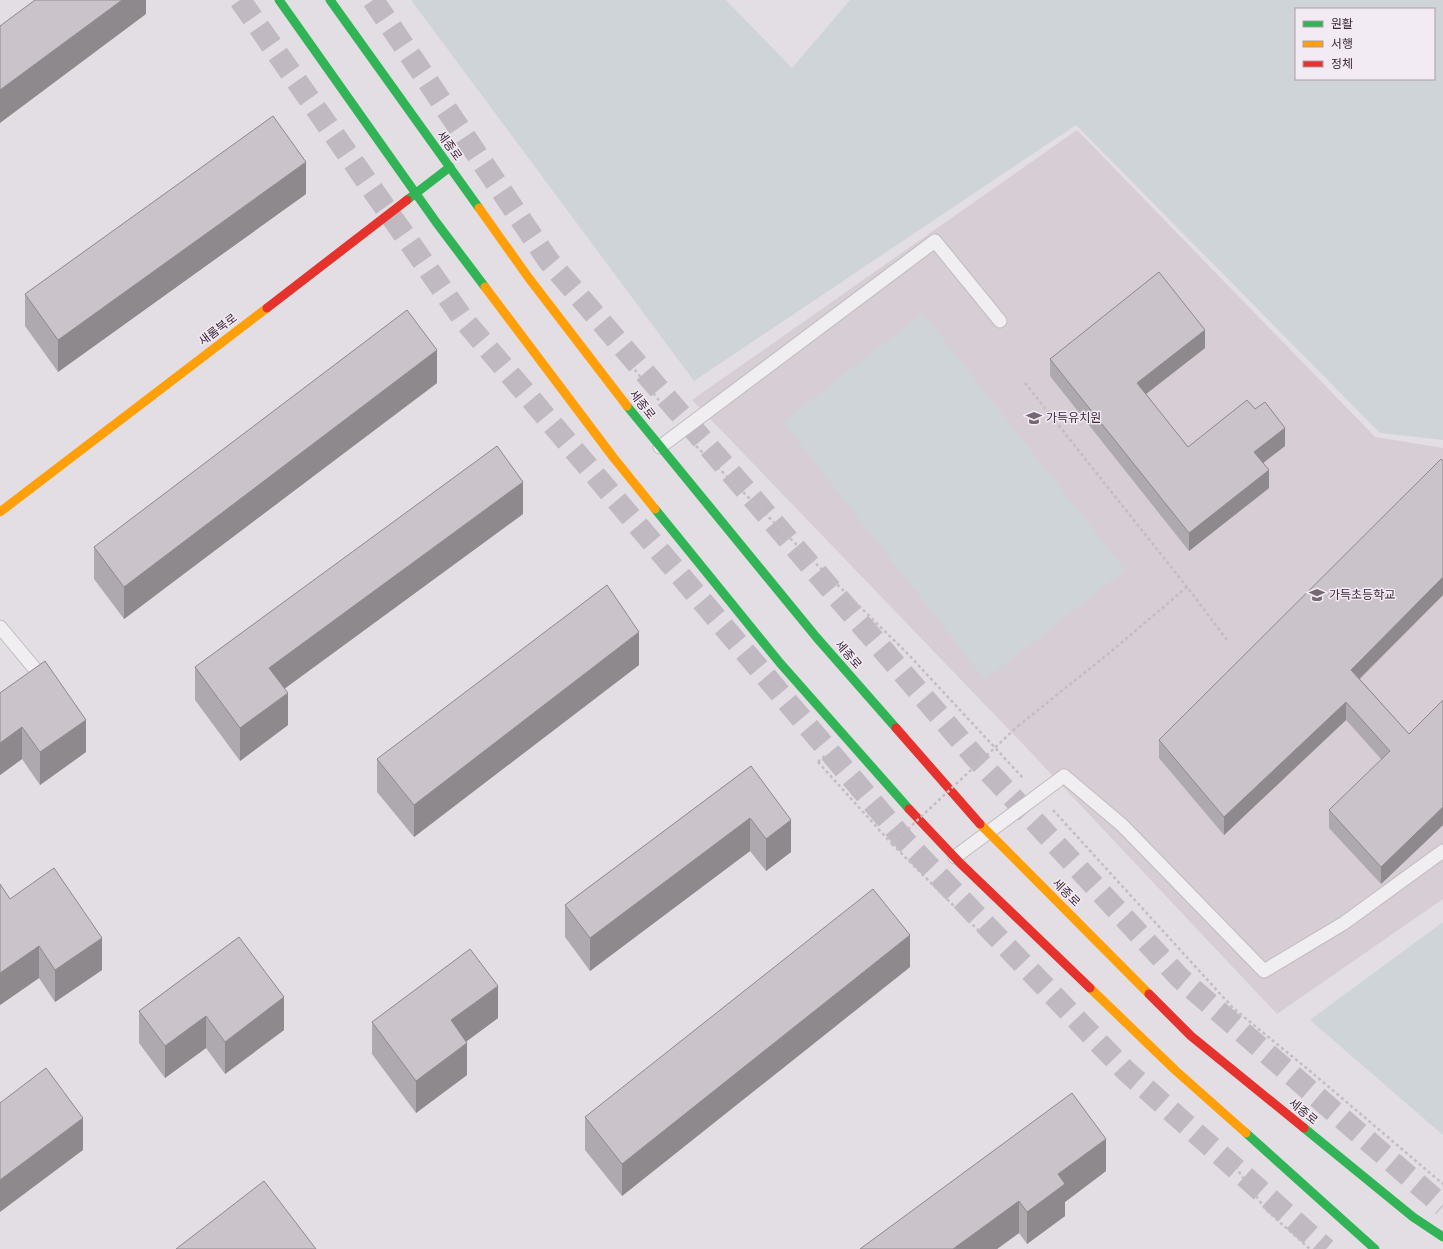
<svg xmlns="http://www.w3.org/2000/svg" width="1443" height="1249" viewBox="0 0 1443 1249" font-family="'Sofia Sans Condensed','Noto Sans KR',sans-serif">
  <rect width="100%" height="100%" fill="#e3dee3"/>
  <path fill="#d6cdd5" d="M1077,130L1375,437L1443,448V899L1277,1014L1021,742L692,400Z"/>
  <g fill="#cfd4d8" fill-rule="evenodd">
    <path d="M411,0H726L792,68L850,0H1443V440L1380,433L1076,125L694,381ZM1296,9H1434V79H1296Z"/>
    <path d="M923,313L1125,570L985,680L783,422Z"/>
    <path d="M1443,922V1135L1310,1020Z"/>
  </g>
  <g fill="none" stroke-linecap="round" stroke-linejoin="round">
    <g stroke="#c1b9c1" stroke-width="22" stroke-dasharray="22 11" stroke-linecap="butt">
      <path d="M240,0L463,319L906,842L1125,1070L1326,1249"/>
      <path d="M373,0L548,260L975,757L1180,978L1443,1206"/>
    </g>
    <defs>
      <g id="lane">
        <path d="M660,447L935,241L1000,321"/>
        <path d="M0,627L45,681"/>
        <path d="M955,857L1064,776L1122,825L1264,971L1344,923L1443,851"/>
      </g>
    </defs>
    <use href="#lane" stroke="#c1bcc1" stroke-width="15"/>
    <g stroke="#c2bdc1" stroke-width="2.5" stroke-dasharray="3 3" stroke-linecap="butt">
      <path d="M631,365L669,413"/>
      <path d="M1025,383L1187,587"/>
      <path d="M696,446L907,653L1024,779"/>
      <path d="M1018,726L1108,654L1187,587L1227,640"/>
      <path d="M818,762L827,754"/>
      <path d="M1053,810L1233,1008L1310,1071L1443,1184"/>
      <path d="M892,844L978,930"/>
      <path d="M1225,1152L1266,1210L1310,1249"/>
    </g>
    <use href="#lane" stroke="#f0eef0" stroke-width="13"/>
    <g stroke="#30b455" stroke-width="9">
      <path d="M279,0L436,222L485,287"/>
      <path d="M330,0L479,208"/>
      <path d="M407,200L450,167"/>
      <path d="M627,406L817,638L896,728"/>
      <path d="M655,509L780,663L909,809"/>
      <path d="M1304,1128L1413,1217L1443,1237"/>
      <path d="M1246,1133L1375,1249"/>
    </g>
    <g stroke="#ff9f0a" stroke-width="9">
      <path d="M479,208L528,277L627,406"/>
      <path d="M485,287L613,457L655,509"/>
      <path d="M0,512L267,308"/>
      <path d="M980,824L1149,994"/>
      <path d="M1090,988L1175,1070L1246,1133"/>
    </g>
    <g stroke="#e5322d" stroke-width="9">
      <path d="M267,308L407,200"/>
      <path d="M896,728L980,824"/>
      <path d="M909,809L960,863L1090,988"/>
      <path d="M1149,994L1191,1036L1304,1128"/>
    </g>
    <path stroke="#c2bdc1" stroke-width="2.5" stroke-dasharray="3 3" stroke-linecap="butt" d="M818,762L892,844L1018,726"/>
  </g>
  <g fill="#aea9ae">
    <path d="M306,194L58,372L25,326V294Z"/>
    <path d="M1205,348L1146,394L1188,447L1285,446L1263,463L1269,488L1189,551L1050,376V359Z"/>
    <path d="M437,383L124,619L94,579V547Z"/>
    <path d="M1443,461V595L1360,679L1409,734L1443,700V825L1381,884L1329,828V810L1382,760L1346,720L1224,835L1159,758V740Z"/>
    <path d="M523,514L284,689L288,725L240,761L195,700V667Z"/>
    <path d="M639,665L414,837L377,792V759Z"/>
    <path d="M0,693L86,752L40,785L22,759L0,775Z"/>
    <path d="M751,766L791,852L766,871L750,851L590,971L565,937V905Z"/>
    <path d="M0,884L10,899L102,970L55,1002L39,978L0,1005Z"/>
    <path d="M239,937L284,1030L225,1074L206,1048L165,1078L139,1043V1011Z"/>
    <path d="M910,967L622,1196L585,1150V1117Z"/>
    <path d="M498,1018L466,1041L467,1075L416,1113L372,1054V1022Z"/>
    <path d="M1106,1171L1065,1202V1216L1027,1244L1019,1233L997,1249H860Z"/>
  </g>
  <g fill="#8d898d">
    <path d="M122,0H146V14L0,123V90Z"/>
    <path d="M306,162V194L58,372V340Z"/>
    <path d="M1205,330V348L1137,401V383Z"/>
    <path d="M437,350V383L124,619V587Z"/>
    <path d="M1285,428V446L1254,470V452Z"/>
    <path d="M1269,470V488L1189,551V533Z"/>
    <path d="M523,482V514L269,700V668Z"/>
    <path d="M1443,577V595L1351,687V670Z"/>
    <path d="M639,632V665L414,837V805Z"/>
    <path d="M288,693V725L240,761V728Z"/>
    <path d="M1346,702V720L1224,835V817Z"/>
    <path d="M86,720V752L40,785V752Z"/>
    <path d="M22,727V759L0,775V743Z"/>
    <path d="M1443,807V825L1381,884V867Z"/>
    <path d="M750,818V851L590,971V938Z"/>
    <path d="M791,820V852L766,871V839Z"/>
    <path d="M910,935V967L622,1196V1164Z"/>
    <path d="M102,938V970L55,1002V970Z"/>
    <path d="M39,946V978L0,1005V973Z"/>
    <path d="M498,986V1018L451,1053V1020Z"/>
    <path d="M284,997V1030L225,1074V1042Z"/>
    <path d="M206,1016V1048L165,1078V1046Z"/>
    <path d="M467,1043V1075L416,1113V1081Z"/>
    <path d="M83,1118V1150L0,1212V1180Z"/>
    <path d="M1106,1139V1171L1065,1202V1216L1027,1244V1212L1058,1174Z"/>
    <path d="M1019,1201V1233L997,1249H953Z"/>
  </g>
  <g fill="#cac4ca" stroke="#8d898d">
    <path d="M35,0H122L0,90V26Z"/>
    <path d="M273,116L306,162L58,340L25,294Z"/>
    <path d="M1159,272L1205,330L1137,383L1188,447L1247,400L1255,409L1265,402L1285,428L1254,452L1269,470L1189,533L1050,359Z"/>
    <path d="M407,310L437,350L124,587L94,547Z"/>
    <path d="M497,446L523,482L269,668L288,693L240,728L195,667Z"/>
    <path d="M1441,459L1443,461V577L1351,670L1409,734L1443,700V807L1381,867L1329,810L1390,751L1346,702L1224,817L1159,740Z"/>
    <path d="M607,585L639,632L414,805L377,759Z"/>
    <path d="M45,661L86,720L40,752L22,727L0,743V693Z"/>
    <path d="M751,766L791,820L766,839L750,818L590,938L565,905Z"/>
    <path d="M54,868L102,938L55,970L39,946L0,973V884L10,899Z"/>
    <path d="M873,889L910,935L622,1164L585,1117Z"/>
    <path d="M239,937L284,997L225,1042L206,1016L165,1046L139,1011Z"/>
    <path d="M470,949L498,986L451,1020L467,1043L416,1081L372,1022Z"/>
    <path d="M46,1068L83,1118L0,1180V1103Z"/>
    <path d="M1072,1093L1106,1139L1058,1174L1065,1184L1027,1212L1019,1201L953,1249H860Z"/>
    <path d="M264,1181L316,1249H176Z"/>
  </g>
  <defs>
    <symbol id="school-bare" viewBox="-9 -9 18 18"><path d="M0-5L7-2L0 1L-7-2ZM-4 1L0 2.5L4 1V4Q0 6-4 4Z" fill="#766774" stroke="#f3ebf3" stroke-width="2.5" paint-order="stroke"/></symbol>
  </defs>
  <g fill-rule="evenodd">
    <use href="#school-bare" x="1023" y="407" width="22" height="22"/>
    <use href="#school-bare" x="1306" y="584" width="22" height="22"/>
  </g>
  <g text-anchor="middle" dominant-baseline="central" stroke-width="3" stroke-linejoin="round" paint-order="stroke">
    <g font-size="12" fill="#3b2739" stroke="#f3ebf3">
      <text transform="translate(449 146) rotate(54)">세종로</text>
      <text transform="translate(218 330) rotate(-37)">새롬북로</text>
      <text transform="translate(642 405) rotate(52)">세종로</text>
      <text transform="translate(848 655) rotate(49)">세종로</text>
      <text transform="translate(1066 893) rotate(45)">세종로</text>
      <text transform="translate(1303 1112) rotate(39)">세종로</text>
    </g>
    <g font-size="12" fill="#3b2739" stroke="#f3ebf3" text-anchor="start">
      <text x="1046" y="418">가득유치원</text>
      <text x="1329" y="595">가득초등학교</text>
    </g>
  </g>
  <rect x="1295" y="8" width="140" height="72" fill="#f3ebf3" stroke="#a99da9"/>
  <rect x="1303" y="21" width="20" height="6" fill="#30b455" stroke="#a99da9"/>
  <text x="1331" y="28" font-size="12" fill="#3b2739">원활</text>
  <rect x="1303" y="41" width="20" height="6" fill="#ff9f0a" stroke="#a99da9"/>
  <text x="1331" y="48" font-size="12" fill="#3b2739">서행</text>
  <rect x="1303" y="61" width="20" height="6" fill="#e5322d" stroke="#a99da9"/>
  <text x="1331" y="68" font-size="12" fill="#3b2739">정체</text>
</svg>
